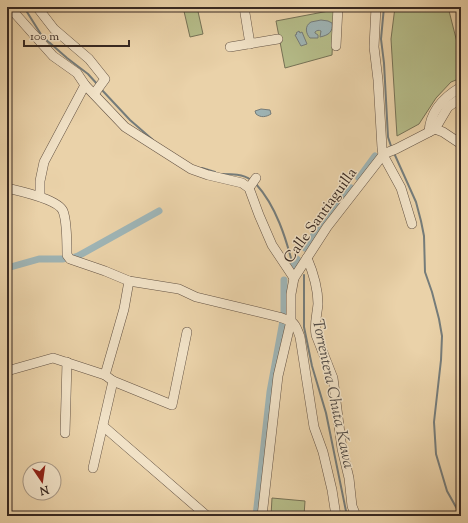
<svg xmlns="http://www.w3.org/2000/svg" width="468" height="523" viewBox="0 0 468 523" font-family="'Sorts Mill Goudy',serif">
  <rect width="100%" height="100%" fill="#ead2a9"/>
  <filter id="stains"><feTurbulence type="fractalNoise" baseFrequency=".005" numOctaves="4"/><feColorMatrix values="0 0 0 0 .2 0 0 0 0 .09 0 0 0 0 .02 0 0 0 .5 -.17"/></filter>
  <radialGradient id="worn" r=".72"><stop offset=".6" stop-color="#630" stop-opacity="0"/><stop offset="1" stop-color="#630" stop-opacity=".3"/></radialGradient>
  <g fill="#b5bc89" stroke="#767256">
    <path d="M183,7H197L203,34L190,37Z"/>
    <path d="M395,7H448L461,58V78L451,82L436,98L419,124L397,136L391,39Z"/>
    <path d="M334,10L332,55L285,68L276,21Z"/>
    <path d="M272,498L305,501L304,516H271Z"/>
  </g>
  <g fill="#9eb4b5" stroke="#757c7a">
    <path d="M321,20L328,21L332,23C333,32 329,35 320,37L321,31C319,30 317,30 315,32V33L318,35V38H310C306,34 304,26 311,22C314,21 318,21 321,20Z"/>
    <path d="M299,31L300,33L302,32L307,44L301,46L295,35L297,34L296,33Z"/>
    <path d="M261,109L270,110L271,114C266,117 261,118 256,114L255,111Z"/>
  </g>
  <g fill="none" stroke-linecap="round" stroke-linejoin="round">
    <g stroke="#757c7a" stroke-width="2">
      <path d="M23,7L27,12L42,36L67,58L88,74L98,85"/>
      <path d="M384,7L381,39L384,63L388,137L392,149"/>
      <path d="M101,89L130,120L153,140"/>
      <path d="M394,153L416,202L421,221L424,236L425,272L432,292L439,319L442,336L441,360L434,422L436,454L447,491L461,516"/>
      <path d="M202,168L215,172"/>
      <path d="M221,174C232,174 243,174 251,180"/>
      <path d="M256,184C276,206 286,238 293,266"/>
      <path d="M304,275V327L312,366L326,413L347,516"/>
    </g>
    <g stroke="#9eb4b5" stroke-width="7">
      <path d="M359,178L375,156"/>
      <path d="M305,248L329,213L351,188"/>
      <path d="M75,257L78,256L159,211"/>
      <path d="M7,268L39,259H63"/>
      <path d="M290,272L297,259"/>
      <path d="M284,311V280"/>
      <path d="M256,516L270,392L283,321"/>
    </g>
    <defs>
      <g id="minor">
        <path d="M7,7L11,9L53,56L77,73L85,85L125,127L191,169L208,175L242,183L249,188L259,215L272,245L294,278"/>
        <path d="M37,7L54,29L89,59L105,79L94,94"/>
        <path d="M244,7L250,44"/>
        <path d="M376,7L374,47L378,80L382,148L383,155L401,188L412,224"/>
        <path d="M336,46L338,7"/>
        <path d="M230,47L278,39"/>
        <path d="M435,129L443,132L461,144"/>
        <path d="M429,132C430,112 444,97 461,87"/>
        <path d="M7,188C19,191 58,199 63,211C67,221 67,243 67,255L70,259L105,271L129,281L179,289L196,297L279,317C294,322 295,322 300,337L314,427L323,452L332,490L336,516"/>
        <path d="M249,188L256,178"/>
        <path d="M40,196V181L44,162L85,85"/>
        <path d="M307,258C313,272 318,288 318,304C317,315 314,324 316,335L333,378L342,449L349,478L352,506L356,516"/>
        <path d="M7,371L53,358L105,375L113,381L172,405L187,332"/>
        <path d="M105,375L124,309L129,281"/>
        <path d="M103,426L207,516"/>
        <path d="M65,433L67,362"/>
        <path d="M93,468L113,381"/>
        <path d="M262,516L278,376L291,321V294L294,278L327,227L383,155L386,153L396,149L435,129L448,107L461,98"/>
      </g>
    </defs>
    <use href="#minor" stroke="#645344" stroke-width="10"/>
    <use href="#minor" stroke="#f1e2c7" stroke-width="9"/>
  </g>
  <g text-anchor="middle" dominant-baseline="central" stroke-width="3" stroke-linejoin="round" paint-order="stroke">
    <g font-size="15" fill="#382922" stroke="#f1e2c7">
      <text transform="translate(321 216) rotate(-54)">Calle Santiaguilla</text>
    </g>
    <g font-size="16" font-style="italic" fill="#524c47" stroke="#f1e2c7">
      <text transform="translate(332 394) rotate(78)">Torrentera Chuta Kawa</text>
    </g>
  </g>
  <rect width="468" height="523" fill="none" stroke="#ead2a9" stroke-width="24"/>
  <rect x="8" y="8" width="452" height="507" fill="none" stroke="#382922" stroke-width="2"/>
  <rect x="12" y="12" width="444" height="499" fill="none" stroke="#382922"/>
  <g transform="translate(42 481) rotate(167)"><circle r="19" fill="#f1e2c7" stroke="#a79885"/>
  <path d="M0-3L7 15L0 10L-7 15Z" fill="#8f2418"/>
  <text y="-6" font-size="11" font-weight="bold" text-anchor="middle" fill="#382922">N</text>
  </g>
  <path d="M24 40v6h105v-6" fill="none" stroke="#382922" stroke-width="2"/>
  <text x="30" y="40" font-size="12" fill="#382922" stroke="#f1e2c7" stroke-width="3" paint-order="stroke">100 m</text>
  <rect width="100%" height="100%" filter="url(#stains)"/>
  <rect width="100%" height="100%" fill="url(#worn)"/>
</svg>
